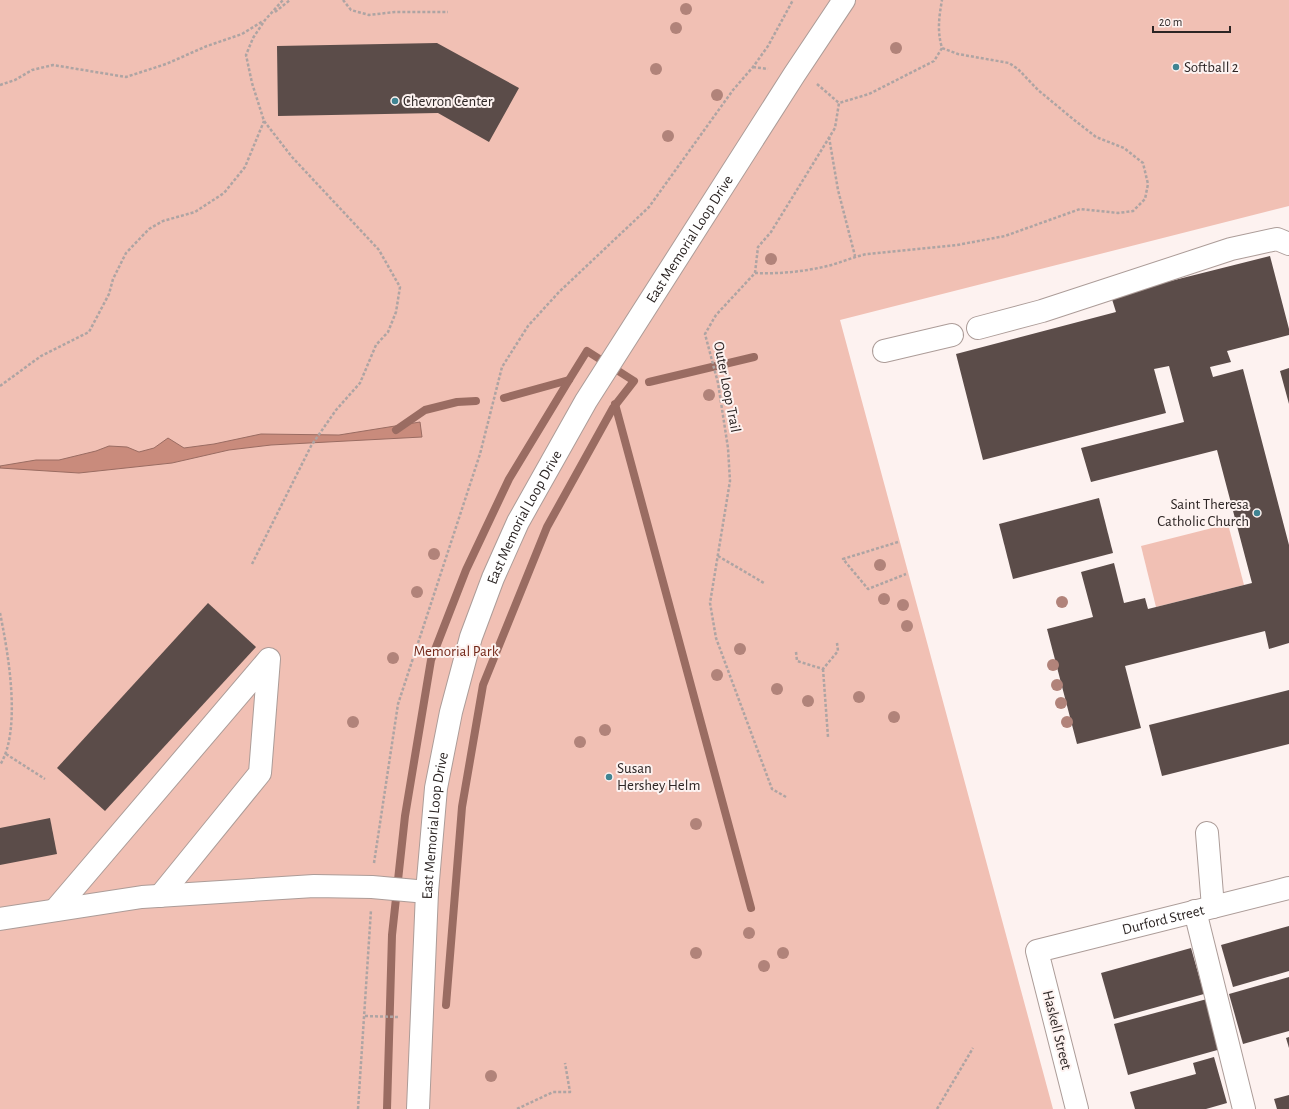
<svg xmlns="http://www.w3.org/2000/svg" width="1289" height="1109" viewBox="0 0 1289 1109" font-family="'Alegreya Sans',sans-serif">
  <rect width="100%" height="100%" fill="#fdf2f0"/>
  <g fill="#f1c0b4">
    <path d="M0,0H1289V206L840,320L1053,1109H0Z"/>
    <path d="M1228,524L1244,585L1156,607L1141,546Z"/>
  </g>
  <path fill="#c98b7c" stroke="#9a6c62" d="M420,422L422,437L271,445L229,450L172,463L79,473L0,468V466L36,460H59L96,451L109,446L127,447L139,452L154,448L168,438L184,448L214,444L261,434L339,435Z"/>
  <g fill="none" stroke-linecap="round" stroke-linejoin="round">
    <g stroke="#9a6c62" stroke-width="8">
      <path d="M649,382L754,357"/>
      <path d="M615,404L751,908"/>
      <path d="M396,430L425,410L457,402L476,401"/>
      <path d="M446,1005L462,807L483,685L547,527L613,408L634,381L587,351L569,380L504,398"/>
      <path d="M387,1109L392,935L405,816L431,660L466,570L509,479L569,380"/>
    </g>
  </g>
  <g fill="#5b4c49">
    <path d="M437,43L519,88L489,142L438,113L278,116L277,46Z"/>
    <path d="M1270,256L1289,329V335L1227,351L1231,362L1210,367L1213,377L1243,369L1289,545V643L1269,649L1265,631L1125,666L1141,728L1077,744L1047,629L1093,617L1081,572L1114,563L1124,603L1145,598L1148,609L1252,583L1217,450L1091,482L1081,448L1184,422L1169,366L1154,369L1166,413L983,460L956,354L1116,312L1111,296Z"/>
    <path d="M1289,368V404L1280,371Z"/>
    <path d="M1099,498L1113,553L1013,579L999,524Z"/>
    <path d="M208,603L256,647L105,811L57,768Z"/>
    <path d="M1289,690V744L1162,776L1149,725Z"/>
    <path d="M50,818L57,854L0,865V828Z"/>
    <path d="M1289,926V971L1233,987L1221,945Z"/>
    <path d="M1191,948L1204,994L1114,1019L1101,973Z"/>
    <path d="M1289,977V1031L1243,1044L1229,994Z"/>
    <path d="M1207,999L1221,1049L1128,1075L1114,1024Z"/>
    <path d="M1289,1037V1048L1286,1038Z"/>
    <path d="M1214,1057L1227,1103L1206,1109H1135L1130,1092L1196,1074L1193,1063Z"/>
    <path d="M1289,1095V1109H1277L1274,1099Z"/>
  </g>
  <g fill="none" stroke-linecap="round" stroke-linejoin="round">
    <defs>
      <g id="minor">
        <path d="M978,328L1042,311L1231,249L1277,239L1289,244"/>
        <path d="M884,351L952,335"/>
        <path d="M1207,833L1213,907"/>
        <path d="M55,910L269,659L260,773L160,896"/>
        <path d="M1195,911L1244,1109"/>
        <path d="M0,919L142,897L314,886L372,887L427,892"/>
        <path id="s1" d="M418,1109L427,892L436,788L451,712L471,637L493,578L518,522L586,401L794,75L844,0"/>
        <path id="s2" d="M1077,1109L1037,951L1289,888"/>
      </g>
    </defs>
    <use href="#minor" stroke="#ac9c98" stroke-width="24"/>
    <g stroke="#aea4a3" stroke-width="2.5" stroke-dasharray="3 2" stroke-linecap="butt">
      <path d="M343,0L351,10L369,15L395,12H448"/>
      <path d="M275,12L290,0"/>
      <path d="M753,67L768,69"/>
      <path d="M817,84L839,103"/>
      <path d="M0,85L15,80L32,70L53,65L126,77L166,64L207,46L242,34L263,21"/>
      <path d="M829,137L838,190L855,256"/>
      <path d="M755,273C777,274 801,272 823,267C838,264 852,257 867,254L957,245L1005,236L1080,209L1118,213L1133,211L1145,199L1148,184L1143,163L1124,148L1096,137L1073,119L1038,90L1018,69L1009,63L958,54L942,48"/>
      <path d="M0,386L41,356L89,332L109,294L113,279L126,253L149,229L163,221L195,212L224,193L245,167L264,121"/>
      <path d="M898,542L843,559L868,589L906,574"/>
      <path d="M718,556L764,583"/>
      <path d="M252,564L311,446L336,410L360,383L376,345L388,332L396,312L400,287L379,250L292,157L264,121L252,83L246,55L253,38L265,20L283,0"/>
      <path d="M0,613C8,652 22,730 0,765"/>
      <path d="M796,652L797,661L823,669L838,651L837,643"/>
      <path d="M823,669L828,737"/>
      <path d="M6,754L45,779"/>
      <path d="M786,797L772,789L716,638L710,603L730,481L728,448L718,383L705,334L716,315L755,273L758,247L771,232L835,128L839,103L869,94L934,61L942,48C937,31 939,17 942,0"/>
      <path d="M374,863L398,704L480,454L502,367L528,326L559,292L649,207L733,90L753,67L768,46L793,0"/>
      <path d="M365,1016L399,1017"/>
      <path d="M358,1109L371,910"/>
      <path d="M517,1109L553,1092H570L565,1063"/>
      <path d="M937,1109L973,1048"/>
    </g>
    <use href="#minor" stroke="#fff" stroke-width="22"/>
  </g>
  <g fill="#b1837a">
    <circle cx="686" cy="9" r="6"/>
    <circle cx="676" cy="28" r="6"/>
    <circle cx="896" cy="48" r="6"/>
    <circle cx="656" cy="69" r="6"/>
    <circle cx="717" cy="95" r="6"/>
    <circle cx="668" cy="136" r="6"/>
    <circle cx="771" cy="259" r="6"/>
    <circle cx="709" cy="395" r="6"/>
    <circle cx="434" cy="554" r="6"/>
    <circle cx="880" cy="565" r="6"/>
    <circle cx="417" cy="592" r="6"/>
    <circle cx="884" cy="599" r="6"/>
    <circle cx="1062" cy="602" r="6"/>
    <circle cx="903" cy="605" r="6"/>
    <circle cx="907" cy="626" r="6"/>
    <circle cx="740" cy="649" r="6"/>
    <circle cx="393" cy="658" r="6"/>
    <circle cx="1053" cy="665" r="6"/>
    <circle cx="717" cy="675" r="6"/>
    <circle cx="1057" cy="685" r="6"/>
    <circle cx="777" cy="689" r="6"/>
    <circle cx="859" cy="697" r="6"/>
    <circle cx="808" cy="701" r="6"/>
    <circle cx="1061" cy="703" r="6"/>
    <circle cx="894" cy="717" r="6"/>
    <circle cx="353" cy="722" r="6"/>
    <circle cx="1067" cy="722" r="6"/>
    <circle cx="605" cy="730" r="6"/>
    <circle cx="580" cy="742" r="6"/>
    <circle cx="696" cy="824" r="6"/>
    <circle cx="749" cy="933" r="6"/>
    <circle cx="696" cy="953" r="6"/>
    <circle cx="783" cy="953" r="6"/>
    <circle cx="764" cy="966" r="6"/>
    <circle cx="491" cy="1076" r="6"/>
  </g>
  <g fill="#408492" stroke="#fdf2f0" stroke-width="1.5">
    <circle cx="1176" cy="67" r="4"/>
    <circle cx="395" cy="101" r="4"/>
    <circle cx="1257" cy="513" r="4"/>
    <circle cx="609" cy="777" r="4"/>
  </g>
  <g text-anchor="middle" dominant-baseline="central" stroke-width="4" stroke-linejoin="round" paint-order="stroke">
    <g font-size="15" fill="#2c2524" stroke="#fdf2f0" text-anchor="start">
      <text x="1184" y="67">Softball 2</text>
      <text x="403" y="101">Chevron Center</text>
      <text x="1249" y="504" text-anchor="end">Saint Theresa<tspan x="1249" dy="17">Catholic Church</tspan></text>
      <text x="617" y="768">Susan<tspan x="617" dy="17">Hershey Helm</tspan></text>
    </g>
    <g font-size="15" fill="#2c2524" stroke="#fdf2f0">
      <text stroke="none"><textPath href="#s1" startOffset="932">East Memorial Loop Drive</textPath></text>
      <text transform="translate(727 387) rotate(79)">Outer Loop Trail</text>
      <text stroke="none"><textPath href="#s1" startOffset="608">East Memorial Loop Drive</textPath></text>
      <text stroke="none"><textPath href="#s1" startOffset="284">East Memorial Loop Drive</textPath></text>
      <text stroke="none"><textPath href="#s2" startOffset="293">Durford Street</textPath></text>
      <text transform="translate(1057 1030) rotate(76)">Haskell Street</text>
    </g>
    <g font-size="15" fill="#732819" stroke="#fdf2f0">
      <text x="456" y="651">Memorial Park</text>
    </g>
  </g>
  <path d="M1153 26v6h77v-6" fill="none" stroke="#2c2524" stroke-width="2"/>
  <text x="1159" y="26" font-size="12" fill="#2c2524" stroke="#fdf2f0" stroke-width="3" paint-order="stroke">20 m</text>
</svg>
